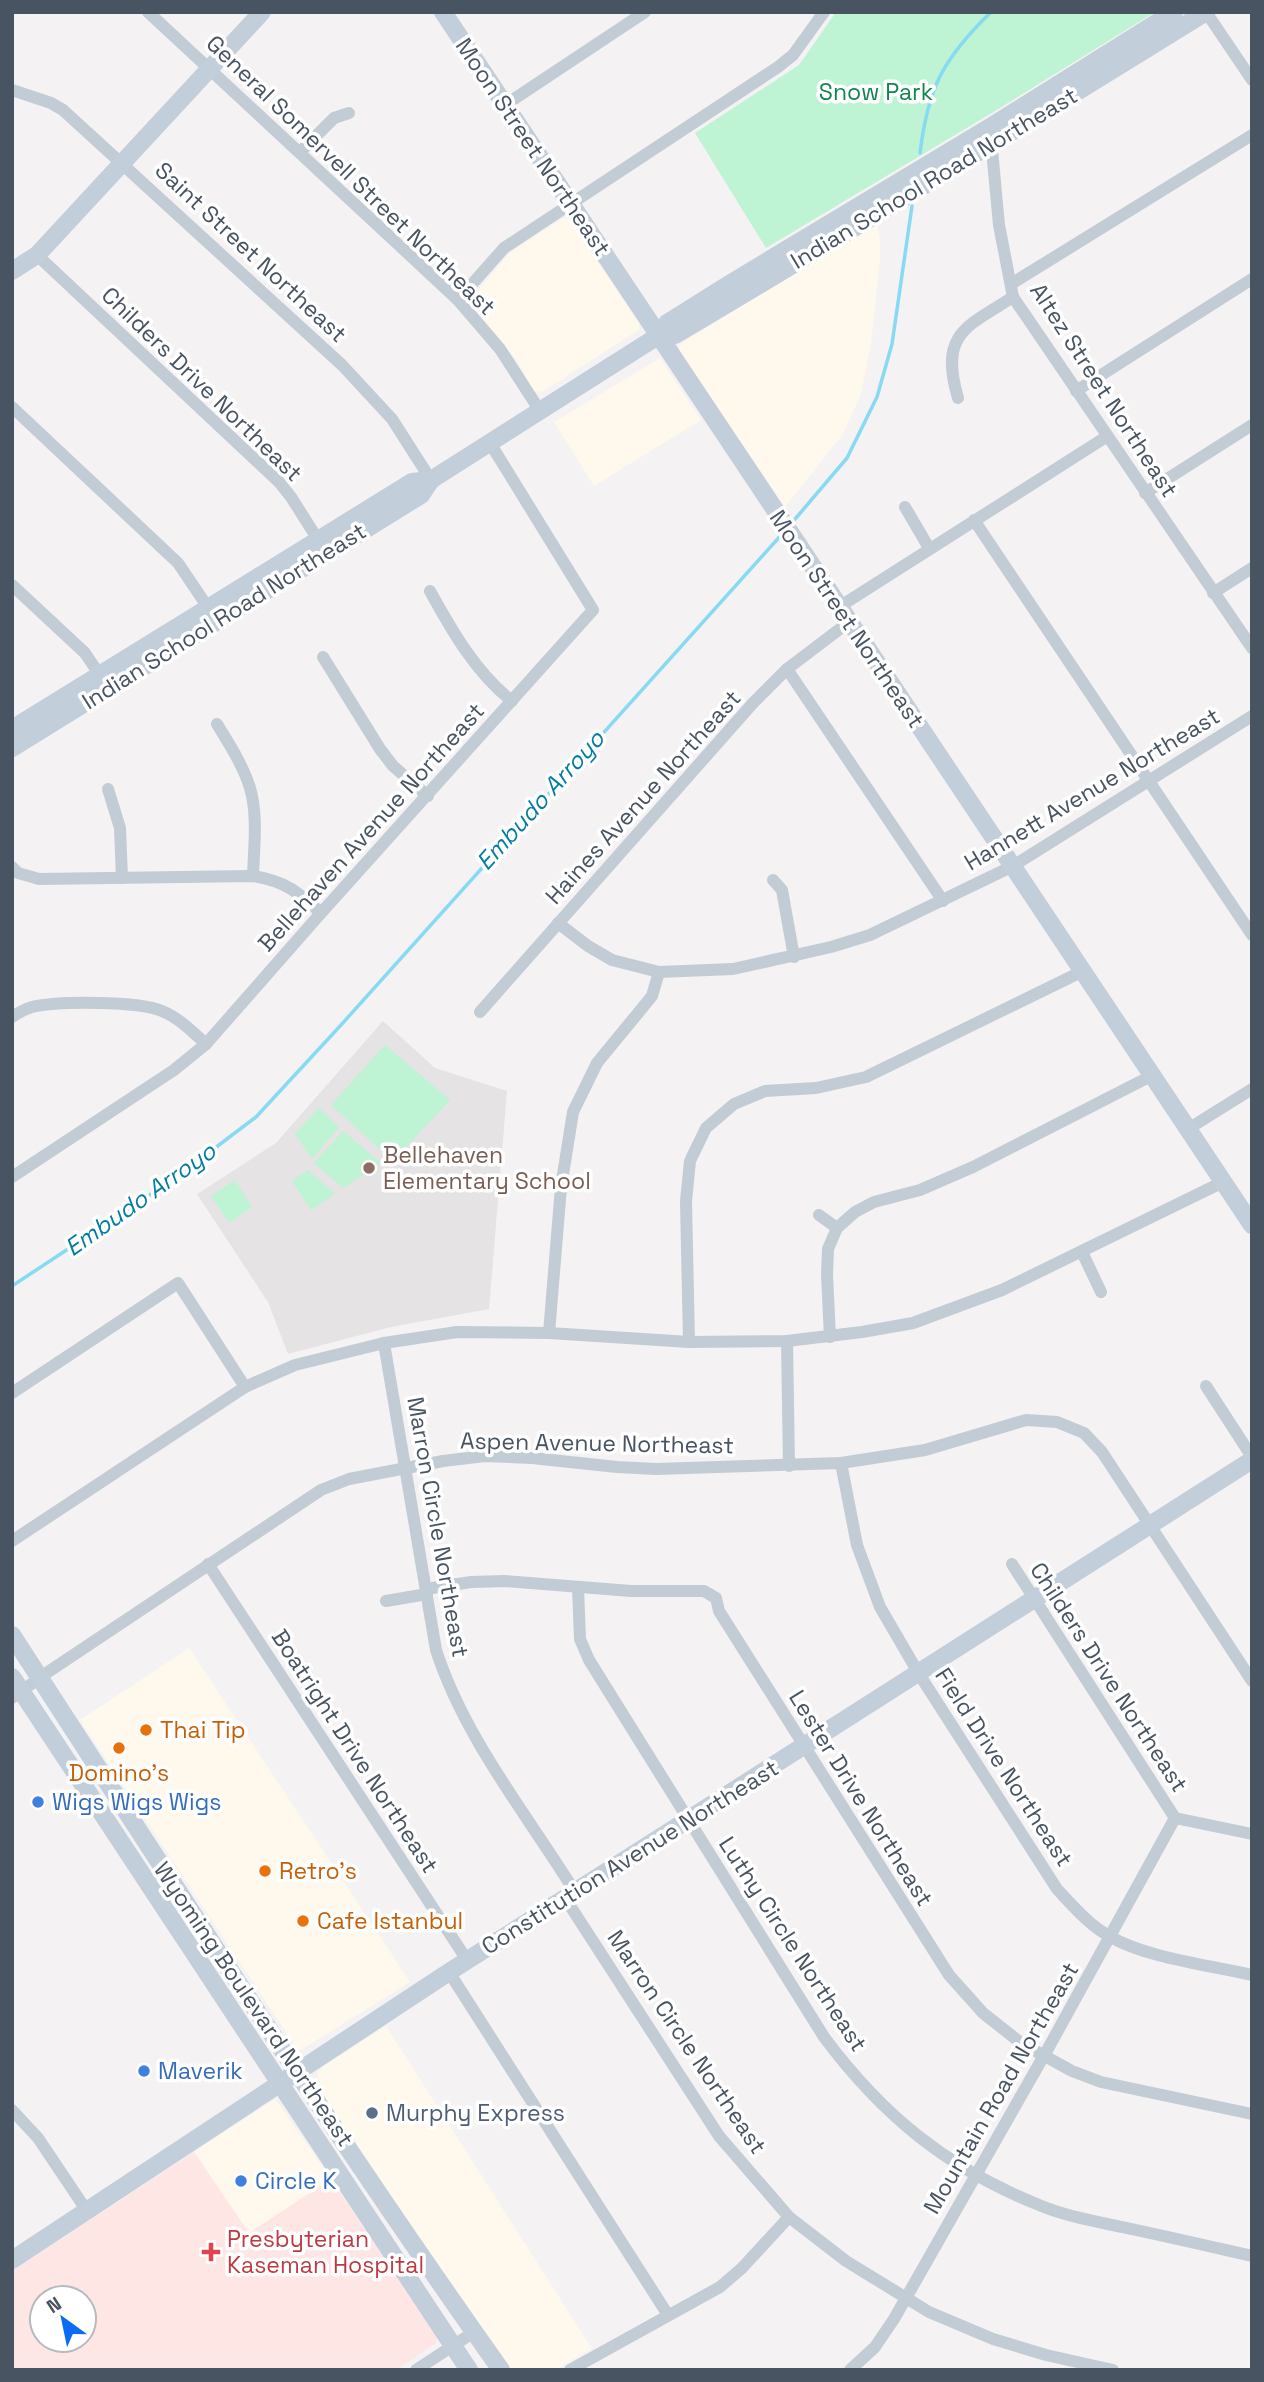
<svg xmlns="http://www.w3.org/2000/svg" width="1264" height="2382" viewBox="0 0 1264 2382" font-family="'Space Grotesk',sans-serif">
  <rect width="100%" height="100%" fill="#f4f2f2"/>
  <g fill="#fef9ec">
    <path d="M563,218L570,220L639,323L640,329L542,392L534,391L517,361L471,304L470,299L510,253Z"/>
    <path d="M877,222L880,240V260L871,344L861,394L843,434L785,507L680,353L679,345Z"/>
    <path d="M660,358L701,420L594,486L554,422Z"/>
    <path d="M189,1648L410,1982L301,2050L297,2049L80,1720Z"/>
    <path d="M386,2026L591,2347V2349L555,2370H507L318,2086V2072L322,2067Z"/>
    <path d="M275,2099L331,2179L249,2234L194,2152Z"/>
  </g>
  <path fill="#e5e3e4" d="M383,1021L435,1068L507,1091L489,1309L391,1327L288,1354L268,1302L197,1194L276,1143Z"/>
  <path fill="#fde6e3" fill-rule="evenodd" d="M194,2152L249,2233L331,2179L432,2328L437,2338L436,2343L396,2370H12V2271ZM42,2298H84V2340H42Z"/>
  <g fill="#bef3d4">
    <path d="M836,12H1155L995,111L766,248L695,133L799,65Z"/>
    <path d="M385,1045L450,1100L393,1161L331,1105Z"/>
    <path d="M319,1108L339,1127L312,1159L295,1134Z"/>
    <path d="M343,1131L381,1163L343,1188L314,1163Z"/>
    <path d="M308,1170L335,1194L311,1210L292,1181Z"/>
    <path d="M235,1180L252,1207L229,1223L211,1196Z"/>
  </g>
  <g fill="none" stroke-linecap="round" stroke-linejoin="round">
    <g stroke="#88daf3" stroke-width="3.5">
      <path d="M920,153C928,87 943,59 991,12"/>
      <path d="M790,525L847,458L877,397L892,344L912,206"/>
      <path d="M12,1286L174,1179L256,1117L341,1025L783,533"/>
    </g>
    <g stroke="#c2ccd4" stroke-width="12">
      <path d="M148,12L458,300L500,349L540,411"/>
      <path d="M1206,12L1252,80"/>
      <path d="M12,90L51,103L63,110L342,365L392,419L431,480"/>
      <path d="M505,105L645,12"/>
      <path d="M991,139L999,225L1013,297L1252,648"/>
      <path d="M300,152L334,118L349,113"/>
      <path d="M37,255L279,482L291,497L322,546"/>
      <path d="M1011,284L1252,135"/>
      <path d="M458,300L504,248L778,67L793,55L824,12"/>
      <path d="M1076,391L1252,279"/>
      <path d="M958,398C939,334 966,327 1013,297"/>
      <path d="M12,407L178,563L211,612"/>
      <path d="M1145,493L1252,425"/>
      <path d="M905,507L929,548"/>
      <path d="M974,520L1252,935"/>
      <path d="M12,585L85,653L103,680"/>
      <path d="M430,591C452,631 476,673 512,701"/>
      <path d="M1213,593L1252,568"/>
      <path d="M839,607L1106,437"/>
      <path d="M323,657L380,749L393,766L428,796"/>
      <path d="M787,669L943,901"/>
      <path d="M217,724C229,744 243,765 250,788C258,815 254,847 253,876"/>
      <path d="M108,789L120,828L122,878"/>
      <path d="M12,867L18,873L39,879L253,876C285,881 298,892 321,913"/>
      <path d="M773,880L782,890L794,957"/>
      <path d="M558,923L588,946L612,960L659,972L733,969L831,947L870,935L1013,866L1252,716"/>
      <path d="M480,1012L753,703L787,669L849,622"/>
      <path d="M12,1017C18,1013 25,1009 32,1007C59,1001 138,1001 162,1011C179,1018 193,1032 206,1044"/>
      <path d="M1188,1129L1252,1089"/>
      <path d="M12,1177L174,1070L206,1044L321,913L593,610L490,443"/>
      <path d="M819,1215L837,1228"/>
      <path d="M1082,1252L1101,1292"/>
      <path d="M549,1333L561,1187L573,1112L597,1063L652,996L659,972"/>
      <path d="M830,1337L827,1275L828,1249L837,1228L855,1212L874,1202L920,1190L973,1167L1153,1075"/>
      <path d="M787,1341L789,1466"/>
      <path d="M689,1342L686,1201L690,1161L706,1128L734,1104L765,1091L816,1088L866,1077L1083,971"/>
      <path d="M384,1343L436,1650C465,1739 526,1813 575,1892"/>
      <path d="M1206,1386L1252,1457"/>
      <path d="M12,1393L178,1283L245,1387"/>
      <path d="M841,1463L857,1545L880,1607L919,1674L1057,1889C1073,1906 1088,1924 1109,1936C1146,1958 1209,1965 1252,1975"/>
      <path d="M12,1541L245,1387L295,1365L384,1343L457,1332L549,1333L689,1342L787,1341L862,1332L913,1323L1002,1290L1223,1182"/>
      <path d="M208,1564L467,1960"/>
      <path d="M1012,1564L1175,1818L1252,1834"/>
      <path d="M578,1588L580,1639L589,1660L824,2037C883,2116 947,2168 1039,2205C1065,2216 1094,2221 1122,2227C1165,2236 1208,2246 1252,2256"/>
      <path d="M426,1589L471,1582L505,1581L631,1591H704L716,1598L719,1611L949,1975L983,2013L1021,2043L1072,2071L1101,2082L1252,2114"/>
      <path d="M386,1601L427,1594"/>
      <path d="M12,1698L48,1672L321,1490L349,1479L443,1461L485,1456L532,1458L617,1467L656,1469L841,1463L925,1450L1026,1420L1057,1422L1084,1433L1102,1452L1252,1681"/>
      <path d="M565,1898L719,2136L789,2217L846,2261L929,2312L993,2339L1046,2355L1113,2370"/>
      <path d="M449,1972L668,2315"/>
      <path d="M12,2110L38,2138L87,2211"/>
      <path d="M416,2370L474,2332"/>
      <path d="M570,2370L720,2287L742,2268L789,2217"/>
      <path d="M850,2370L875,2347L894,2319L1050,2045L1175,1818"/>
    </g>
    <g stroke="#c3cedb" stroke-width="18">
      <path d="M443,12L1252,1225"/>
      <path d="M12,271L37,255L262,12"/>
      <path d="M658,336L675,335C853,230 1030,121 1206,12"/>
      <path d="M12,729L412,482L431,480"/>
      <path d="M12,748L421,495L431,480L658,336L667,323L726,286L987,129L1174,12"/>
      <path d="M12,1635C172,1882 331,2130 501,2370"/>
      <path d="M12,1677L469,2370"/>
      <path d="M12,2260L449,1972L1252,1460"/>
    </g>
  </g>
  <circle fill="#8d6e63" stroke="#fff" stroke-width="2.5" cx="369" cy="1168" r="7"/>
  <g fill="#e8710a" stroke="#fff" stroke-width="2.5">
    <circle cx="146" cy="1730" r="7"/>
    <circle cx="119" cy="1748" r="7"/>
    <circle cx="265" cy="1871" r="7"/>
    <circle cx="303" cy="1921" r="7"/>
  </g>
  <g fill="#3f7fe0" stroke="#fff" stroke-width="2.5">
    <circle cx="38" cy="1802" r="7"/>
    <circle cx="144" cy="2071" r="7"/>
    <circle cx="241" cy="2181" r="7"/>
  </g>
  <circle fill="#5c6f8a" stroke="#fff" stroke-width="2.5" cx="372" cy="2113" r="7"/>
  <path fill="#e0444e" stroke="#fff" stroke-width="2.5" d="M207.5 2241.5h7v7h7v7h-7v7h-7v-7h-7v-7h7z"/>
  <g text-anchor="middle" dominant-baseline="central" stroke-width="7" stroke-linejoin="round" paint-order="stroke">
    <g font-size="23" fill="#10854e" stroke="#fff">
      <text x="876" y="92">Snow Park</text>
    </g>
    <g font-size="23" fill="#485461" stroke="#fff">
      <text transform="translate(533 147) rotate(56)">Moon Street Northeast</text>
      <text transform="translate(351 175) rotate(44)">General Somervell Street Northeast</text>
      <text transform="translate(934 178) rotate(-31)">Indian School Road Northeast</text>
      <text transform="translate(251 252) rotate(43)">Saint Street Northeast</text>
      <text transform="translate(202 384) rotate(44)">Childers Drive Northeast</text>
      <text transform="translate(1104 390) rotate(57)">Altez Street Northeast</text>
      <text transform="translate(224 616) rotate(-32)">Indian School Road Northeast</text>
      <text transform="translate(847 619) rotate(56)">Moon Street Northeast</text>
      <text transform="translate(1092 789) rotate(-31)">Hannett Avenue Northeast</text>
      <text transform="translate(643 797) rotate(-48)">Haines Avenue Northeast</text>
      <text transform="translate(371 827) rotate(-48)">Bellehaven Avenue Northeast</text>
      <text transform="translate(597 1443) rotate(1)">Aspen Avenue Northeast</text>
      <text transform="translate(438 1527) rotate(80)">Marron Circle Northeast</text>
      <text transform="translate(1109 1677) rotate(57)">Childers Drive Northeast</text>
      <text transform="translate(355 1751) rotate(57)">Boatright Drive Northeast</text>
      <text transform="translate(1004 1767) rotate(57)">Field Drive Northeast</text>
      <text transform="translate(861 1798) rotate(58)">Lester Drive Northeast</text>
      <text transform="translate(630 1857) rotate(-32)">Constitution Avenue Northeast</text>
      <text transform="translate(793 1944) rotate(57)">Luthy Circle Northeast</text>
      <text transform="translate(254 2004) rotate(56)">Wyoming Boulevard Northeast</text>
      <text transform="translate(687 2042) rotate(56)">Marron Circle Northeast</text>
      <text transform="translate(1001 2088) rotate(-60)">Mountain Road Northeast</text>
    </g>
    <g font-size="23" fill="#785e54" stroke="#fff" text-anchor="start">
      <text x="383" y="1155">Bellehaven<tspan x="383" dy="26">Elementary School</tspan></text>
    </g>
    <g font-size="23" fill="#c56008" stroke="#fff" text-anchor="start">
      <text x="160" y="1730">Thai Tip</text>
      <text x="119" y="1773" text-anchor="middle">Domino's</text>
      <text x="279" y="1871">Retro's</text>
      <text x="317" y="1921">Cafe Istanbul</text>
    </g>
    <g font-size="23" fill="#366cbe" stroke="#fff" text-anchor="start">
      <text x="52" y="1802">Wigs Wigs Wigs</text>
      <text x="158" y="2071">Maverik</text>
      <text x="255" y="2181">Circle K</text>
    </g>
    <g font-size="23" fill="#4e5e75" stroke="#fff" text-anchor="start">
      <text x="386" y="2113">Murphy Express</text>
    </g>
    <g font-size="23" fill="#be3a42" stroke="#fff" text-anchor="start">
      <text x="227" y="2239">Presbyterian<tspan x="227" dy="26">Kaseman Hospital</tspan></text>
    </g>
    <g font-size="24" font-style="italic" fill="#037ca2" stroke="#fff">
      <text transform="translate(540 800) rotate(-48)">Embudo Arroyo</text>
      <text transform="translate(140 1199) rotate(-35)">Embudo Arroyo</text>
    </g>
  </g>
  <rect width="1264" height="2382" fill="none" stroke="#485461" stroke-width="28"/>
  <g transform="translate(63 2319) rotate(327)"><circle r="33" fill="#ffffff" stroke="#b6bbc0" stroke-width="2"/>
  <path d="M0-5L12 26L0 18L-12 26Z" fill="#0b6bf4"/>
  <text y="-10" font-size="19" font-weight="bold" text-anchor="middle" fill="#485461">N</text>
  </g>
</svg>
